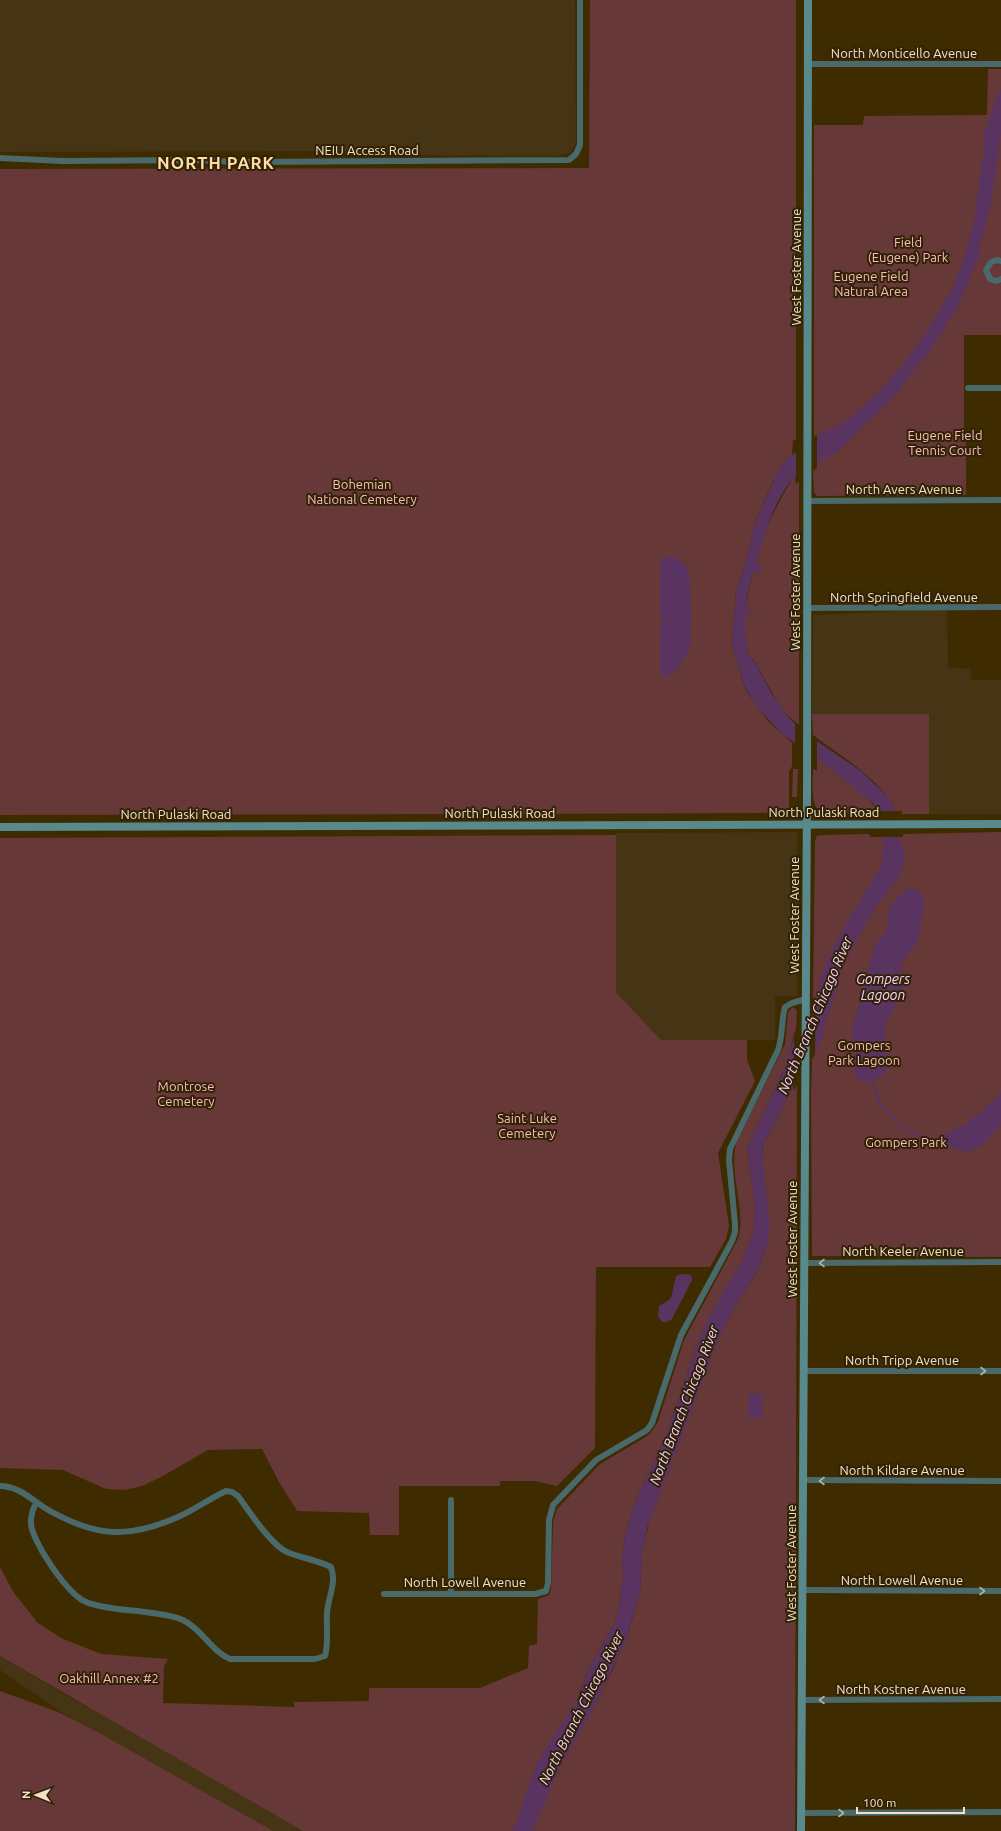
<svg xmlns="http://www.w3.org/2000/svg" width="1001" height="1831" viewBox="0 0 1001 1831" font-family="Ubuntu,sans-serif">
  <rect width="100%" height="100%" fill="#3f2b00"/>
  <g fill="#463514">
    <path d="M0,0H575L576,143L570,153L559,156L351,155L330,151L0,152Z"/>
    <path d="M947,609L948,668L971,669V680H1001V814H929V714H812L813,615Z"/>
    <path d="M797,832V996H775V1040H661L616,992V833Z"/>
    <path d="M0,1656L67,1696L321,1831H257L116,1749L0,1670Z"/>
  </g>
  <g fill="#663837">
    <path d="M590,0H796V440H793L792,455L788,458L773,481L753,528L748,554L736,592L732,645L745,689L769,722L792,743V766L789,772V813L499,814L491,812L478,814L0,815V169L589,168Z"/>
    <path d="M988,69H1001V335H964V442H966V495L817,496L814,492L813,471L817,468V436L814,438V125H863L864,116L987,115Z"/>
    <path d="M795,477L796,484L799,482V725C778,710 770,687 756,664C754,659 749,656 747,651C739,628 748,595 753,572L759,573C758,570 756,567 756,564C754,550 784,488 795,477Z"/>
    <path d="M812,714H929V814H902V811H896C883,781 838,754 813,735Z"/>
    <path d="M817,758C835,772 867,791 877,811H870L869,814L820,813C810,803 813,782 813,769L817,771Z"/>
    <path d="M793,769H798L797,797H792Z"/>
    <path d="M1001,832V1257L812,1256L811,1095L812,1059L815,1054L816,998L813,1001L815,841L817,836L824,835L869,834L870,837H903V834Z"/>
    <path d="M616,835V992L661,1040H747V1059L755,1081L718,1153L729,1226L726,1239L710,1267H596L595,1448L557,1486L536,1481H500V1486H399V1535H370L369,1513L297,1511L279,1482L262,1449L208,1450L161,1477L142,1486L125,1490L106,1489L63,1470L0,1468V838Z"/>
    <path d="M793,1007L797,1011L796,1029L794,1034L787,1063L747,1148L755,1210L753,1233L744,1258L700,1336L664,1441L634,1505L625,1536L622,1556L623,1577L620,1602L615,1623L589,1668L577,1700L597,1701L614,1667L629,1630L640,1592L642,1552L651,1514L720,1335L733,1310L757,1272L769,1239L762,1156L763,1144L776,1122L793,1086L794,1090L797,1085L795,1831H303L0,1656V1567L14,1593L38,1623L61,1638L101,1654L168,1659L164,1666L163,1703L294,1707V1702L369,1701V1688H480L528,1668L529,1646L537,1644L538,1599L549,1595L551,1589L553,1522L557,1509L600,1464L649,1435L658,1422L684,1340L738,1239C747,1210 727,1172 737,1141L785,1044L788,1012Z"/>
    <path d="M0,1691L58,1712L101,1734L273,1831H0Z"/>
  </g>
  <g fill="#5a3461">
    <path d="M1001,88V132L991,203L980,245L979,256L959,305L929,352L890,401L835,453L795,477C775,496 764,536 756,563L762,566L759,573L753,572L747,597L745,617L747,652L756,664L771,693L790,719L805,733L861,771L888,797L896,811L899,837L904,851L905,860L899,876L872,913L846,959L818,1048L793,1086L776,1122L763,1144L762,1156L769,1214V1239L757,1272L733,1310L720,1335L647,1528L642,1553L640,1592L625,1642L593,1710L559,1769L533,1831H513L537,1762L577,1701L589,1668L615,1623L620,1602L623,1577L622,1556L625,1536L634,1505L664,1441L700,1336L722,1293L744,1258L753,1233L755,1210L747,1148L783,1072L794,1038L817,997L822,975L838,938L881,866L884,843L877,811L873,803L817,758L783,735L759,709L745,688L732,645L736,592L748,554L753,528L779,468L788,458L823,432L833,429L849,419L883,388L904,363L926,333L944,303L955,283L956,275L960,272L973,226L984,151V135L998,93Z"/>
    <path d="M670,556C675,558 684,561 687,567C692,577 691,631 690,644C688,656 675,677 662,677L660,675V628L663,619L660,613V564L662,559Z"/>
    <path d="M910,887L920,892L924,898V910L919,935L915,945L901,964L903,989L886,1024L884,1033L888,1062L886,1070L883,1075L867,1083L857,1078L855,1074L852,1024L857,1014L874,947L887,929L889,909L900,895Z"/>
    <path d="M1001,1093V1125L983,1145L967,1152L940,1144L939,1138L965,1124L983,1110Z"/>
    <path d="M681,1274L691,1275L692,1280L672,1319L667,1322H662L658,1316L659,1306L666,1302L671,1298L676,1276Z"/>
    <path d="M749,1394H762L763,1418L748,1417Z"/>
  </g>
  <g fill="#3f2b00">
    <path d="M817,435V467L796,479V451Z"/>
    <path d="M795,722L817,739V761L795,747Z"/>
    <path d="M875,811H898V828L901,837H881Z"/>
    <path d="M816,997L815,1054L794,1090V1034Z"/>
  </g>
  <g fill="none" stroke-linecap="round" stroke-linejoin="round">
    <g stroke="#5a3461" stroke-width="2">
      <path d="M744,612L754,613"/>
      <path d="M873,1080L879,1103L897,1122L915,1135L939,1141"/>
    </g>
    <g stroke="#4a696b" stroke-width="6">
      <path d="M808,64H1001"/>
      <path d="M0,158L62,161L194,160L235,162L569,160L576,154L580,145V0"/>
      <path d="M1001,261L997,260L991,262L986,270L990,279L996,281L1001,279"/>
      <path d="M968,388H1001"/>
      <path d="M807,501L1001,500"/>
      <path d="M807,608L1001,607"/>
      <path d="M804,1263L1001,1262"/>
      <path d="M804,1371H1001"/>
      <path d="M803,1480L1001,1481"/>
      <path d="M0,1486C20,1486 34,1502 50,1511C97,1537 128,1539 178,1517C194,1510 209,1499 226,1491L232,1492L238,1496C249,1511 271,1545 287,1552C301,1558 317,1560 331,1567C337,1583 328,1597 327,1613C326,1627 329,1642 325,1656L315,1659H230C210,1650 202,1629 183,1620C171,1615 158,1614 145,1612C129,1610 95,1608 82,1600C67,1590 51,1566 42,1551C32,1532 26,1523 36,1503"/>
      <path d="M803,1590L1001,1591"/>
      <path d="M451,1593V1500"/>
      <path d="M384,1594H535L546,1591L548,1583L549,1520L553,1505L596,1460L647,1430L652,1423L681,1335L732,1241L735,1232V1224L729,1160L730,1149L778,1050C783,1036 781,1021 785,1007L792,1003L806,999"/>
      <path d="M802,1700L1001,1699"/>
      <path d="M802,1813L1001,1812"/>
    </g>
    <g stroke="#57898d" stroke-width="8">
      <path d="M0,827L1001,824"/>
      <path d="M801,1831L807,795L808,0"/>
    </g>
  </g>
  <defs><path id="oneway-chevron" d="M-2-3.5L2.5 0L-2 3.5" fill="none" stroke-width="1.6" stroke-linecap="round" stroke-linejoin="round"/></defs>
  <g stroke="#aeb1a2">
    <use href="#oneway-chevron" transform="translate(822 1263) rotate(180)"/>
    <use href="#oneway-chevron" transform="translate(983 1371)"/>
    <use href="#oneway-chevron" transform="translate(822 1481) rotate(-180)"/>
    <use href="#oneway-chevron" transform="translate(982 1591)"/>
    <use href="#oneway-chevron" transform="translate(822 1700) rotate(180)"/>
    <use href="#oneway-chevron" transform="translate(841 1813)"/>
  </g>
  <g text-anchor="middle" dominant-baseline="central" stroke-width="4" stroke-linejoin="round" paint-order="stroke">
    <g font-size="13" fill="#f1e1c6" stroke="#312205">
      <text x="904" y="53">North Monticello Avenue</text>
      <text x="367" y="150">NEIU Access Road</text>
      <text transform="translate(796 267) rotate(-90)">West Foster Avenue</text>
      <text x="904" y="489">North Avers Avenue</text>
      <text transform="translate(795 592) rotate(-90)">West Foster Avenue</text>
      <text x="904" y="597">North Springfield Avenue</text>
      <text x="824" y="812">North Pulaski Road</text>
      <text x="500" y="813">North Pulaski Road</text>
      <text x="176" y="814">North Pulaski Road</text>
      <text transform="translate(794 915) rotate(-90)">West Foster Avenue</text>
      <text transform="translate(792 1239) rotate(-90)">West Foster Avenue</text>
      <text x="903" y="1251">North Keeler Avenue</text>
      <text x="902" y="1360">North Tripp Avenue</text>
      <text x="902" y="1470">North Kildare Avenue</text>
      <text transform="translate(791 1563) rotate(-90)">West Foster Avenue</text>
      <text x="902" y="1580">North Lowell Avenue</text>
      <text x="465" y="1582">North Lowell Avenue</text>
      <text x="901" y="1689">North Kostner Avenue</text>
    </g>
    <g font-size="13" fill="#f9bdbb" stroke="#312205">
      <text x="908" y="242">Field<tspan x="908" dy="15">(Eugene) Park</tspan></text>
      <text x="871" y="276">Eugene Field<tspan x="871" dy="15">Natural Area</tspan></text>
      <text x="945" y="435">Eugene Field<tspan x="945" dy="15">Tennis Court</tspan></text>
      <text x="362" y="484">Bohemian<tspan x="362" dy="15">National Cemetery</tspan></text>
      <text x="864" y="1045">Gompers<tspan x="864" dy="15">Park Lagoon</tspan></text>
      <text x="186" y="1086">Montrose<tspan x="186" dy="15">Cemetery</tspan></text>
      <text x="527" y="1118">Saint Luke<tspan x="527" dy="15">Cemetery</tspan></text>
      <text x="906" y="1142">Gompers Park</text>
      <text x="109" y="1678">Oakhill Annex #2</text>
    </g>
    <g font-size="14" font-style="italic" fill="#f7d2fd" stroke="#312205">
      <text x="883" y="979">Gompers<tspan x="883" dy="16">Lagoon</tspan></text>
      <text transform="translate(815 1015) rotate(-67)">North Branch Chicago River</text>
      <text transform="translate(684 1405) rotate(-69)">North Branch Chicago River</text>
      <text transform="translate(581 1708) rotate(-63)">North Branch Chicago River</text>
    </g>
    <g font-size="17" font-weight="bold" letter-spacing="1" fill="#fedda5" stroke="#312205">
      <text x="216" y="162">NORTH PARK</text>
    </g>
  </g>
  <g transform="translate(36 1795) rotate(271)" stroke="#312205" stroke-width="3" paint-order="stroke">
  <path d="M0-3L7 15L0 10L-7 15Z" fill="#f1e1c6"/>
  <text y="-6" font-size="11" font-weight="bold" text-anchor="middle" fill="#f1e1c6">N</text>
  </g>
  <path d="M857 1807v6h107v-6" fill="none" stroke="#f1e1c6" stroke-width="2"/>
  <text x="863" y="1807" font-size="12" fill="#f1e1c6" stroke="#312205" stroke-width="3" paint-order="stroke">100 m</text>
</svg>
